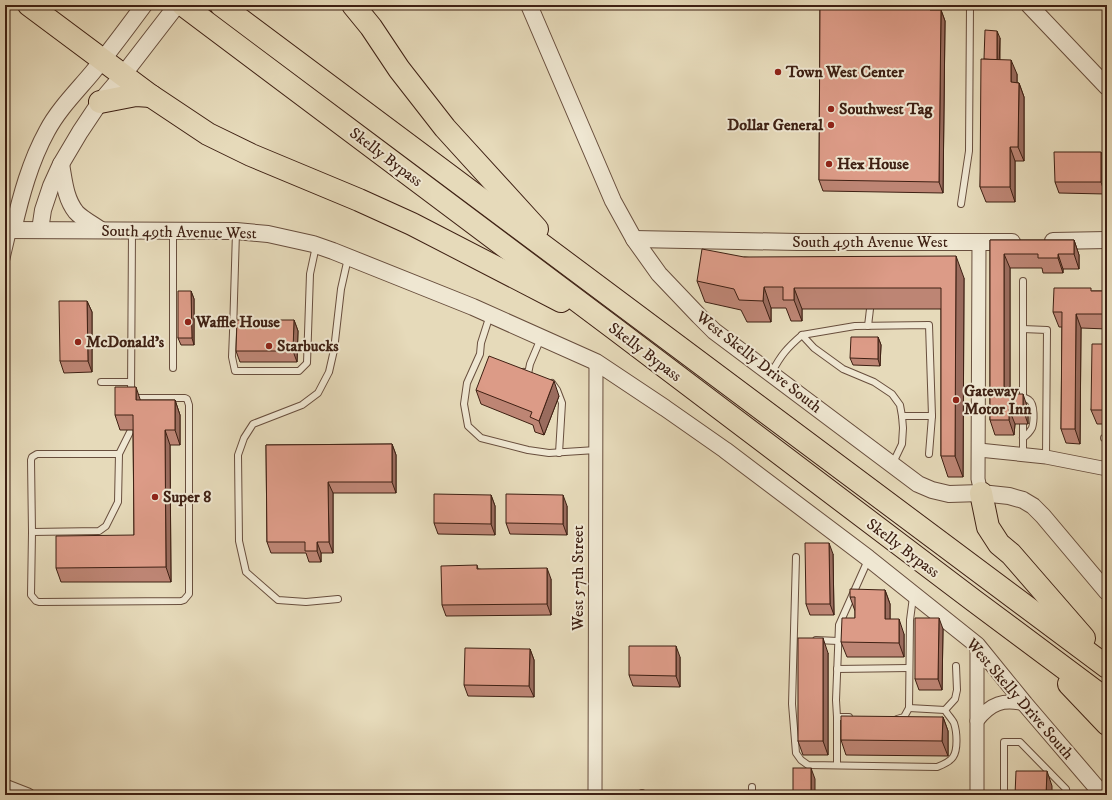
<svg xmlns="http://www.w3.org/2000/svg" width="1112" height="800" viewBox="0 0 1112 800" font-family="'IM FELL DW Pica',serif">
  <rect width="100%" height="100%" fill="#e6daba"/>
  <filter id="stains"><feTurbulence type="fractalNoise" baseFrequency=".005" numOctaves="4"/><feColorMatrix values="0 0 0 0 .2 0 0 0 0 .09 0 0 0 0 .02 0 0 0 .5 -.17"/></filter>
  <radialGradient id="worn" r=".72"><stop offset=".6" stop-color="#630" stop-opacity="0"/><stop offset="1" stop-color="#630" stop-opacity=".3"/></radialGradient>
  <g fill="none" stroke-linecap="round" stroke-linejoin="round">
    <defs>
      <g id="service">
        <path d="M961,204L969,151L970,5"/>
        <path d="M173,232V368"/>
        <path d="M236,232L233,332L232,357L235,371H299L307,363L310,274L316,246"/>
        <path d="M5,265L13,231"/>
        <path d="M1023,281V403"/>
        <path d="M490,315L481,343L480,354L467,383L464,404L468,426L481,438L528,450L549,453L596,450"/>
        <path d="M868,326L870,309"/>
        <path d="M1023,329L1047,330L1046,457"/>
        <path d="M802,335L855,326L929,325L932,416L929,454"/>
        <path d="M524,372L528,374L530,364L541,338"/>
        <path d="M772,372C781,355 787,348 802,335L814,348L843,369L874,382L892,394L900,405L902,416L903,428L902,444L892,465"/>
        <path d="M101,382H131"/>
        <path d="M552,383L557,390L562,403L559,453"/>
        <path d="M131,395L132,232"/>
        <path d="M902,416H932"/>
        <path d="M1023,424V454"/>
        <path d="M131,430L119,454L118,502L106,526L99,531L32,532L31,595L36,601L39,602L181,601L184,600L189,594V405L187,399L185,398H133"/>
        <path d="M1023,438C1027,435 1030,432 1032,428C1034,422 1035,404 1029,400C1028,399 1025,398 1023,397"/>
        <path d="M1104,438H1107"/>
        <path d="M32,532L31,460L32,457L37,454H119"/>
        <path d="M796,557L792,704L796,753L801,760L808,765L937,767C942,765 950,762 953,757C958,750 957,732 954,723C952,719 947,714 945,710"/>
        <path d="M338,599L306,602L278,600L246,572L239,541L238,455L244,438L253,424L302,405L318,393L329,372L334,350L341,289L348,258"/>
        <path d="M816,640L838,641"/>
        <path d="M837,669L909,668"/>
        <path d="M909,708L945,710L955,699L957,690L956,666"/>
        <path d="M837,717V765"/>
        <path d="M849,717H837L836,700L839,625L868,560"/>
        <path d="M897,719L904,717L909,708L910,620L913,597"/>
        <path d="M642,793V795"/>
        <path d="M707,795V794"/>
        <path d="M752,795V787"/>
        <path d="M1004,795V742H1020L1066,789L1067,795"/>
      </g>
      <g id="minor">
        <path d="M979,242L978,479L981,493"/>
        <path d="M979,450L1046,457L1107,469"/>
        <path d="M977,721C991,703 1003,699 1025,704"/>
        <path d="M5,786L28,795"/>
        <path d="M595,795L596,362"/>
        <path d="M977,795V645"/>
      </g>
      <g id="tertiary">
        <path d="M529,5L613,201L634,239L659,274L699,316L714,331L918,484L932,490L949,494L981,493L1009,496L1023,500L1033,506L1043,516L1107,592"/>
        <path d="M1029,5L1107,87"/>
        <path d="M61,164C64,180 65,198 76,212C81,218 94,225 101,230"/>
        <path d="M5,230L236,231L268,234L313,244L333,251L473,307L596,362L665,408L725,450L868,558L977,645L1025,704L1103,795"/>
        <path d="M13,230C21,196 30,162 47,131C58,110 76,92 92,73C110,51 127,28 144,5"/>
        <path d="M40,230L43,210L51,186L61,164L80,132L100,102L123,75L177,5"/>
        <path d="M634,239L798,242H1012"/>
        <path d="M1053,241L1107,240"/>
      </g>
      <g id="motorway">
        <path d="M29,5L151,96L208,134L251,155L359,200L412,224L561,301"/>
        <path d="M183,5L615,329L973,600L1107,700"/>
        <path d="M221,5L1107,667"/>
        <path d="M353,5L371,27L399,69L445,128L537,229"/>
        <path d="M100,102L136,95L151,96"/>
        <path d="M981,493L988,527L999,544L1011,554L1084,638"/>
        <path d="M1069,684L1107,724"/>
      </g>
    </defs>
    <use href="#service" stroke="#684e3d" stroke-width="8"/>
    <use href="#minor" stroke="#684e3d" stroke-width="15"/>
    <use href="#tertiary" stroke="#684e3d" stroke-width="18"/>
    <use href="#motorway" stroke="#3e2013" stroke-width="24"/>
    <use href="#service" stroke="#efe7d2" stroke-width="6"/>
    <use href="#minor" stroke="#efe7d2" stroke-width="13"/>
    <use href="#tertiary" stroke="#efe7d2" stroke-width="16"/>
    <use href="#motorway" stroke="#e6daba" stroke-width="22"/>
  </g>
  <g fill="#bd8574" stroke="#3e2013">
    <path d="M820,5H934V10H941L945,21L943,193L823,191L819,180Z"/>
    <path d="M1000,38V60L1017,74V83H1019L1024,97V161H1015V202H986L980,187L984,59Z"/>
    <path d="M1105,163V194L1059,193L1055,182Z"/>
    <path d="M990,240H1074L1079,255V269H1063V273H1043L1042,268H1010V394L1028,409V424H1015L1014,435H995L990,420Z"/>
    <path d="M744,257L964,278L963,477H948L941,456V309H802V321H791L786,308H771V322H747L741,310L705,302L697,281Z"/>
    <path d="M191,291L194,299V345H181L178,338Z"/>
    <path d="M1092,291H1107V329L1081,328L1080,444L1066,443L1061,429L1062,327H1059L1053,312Z"/>
    <path d="M87,301L92,312V372L64,373L60,361Z"/>
    <path d="M294,320L298,331L297,362H240L236,351Z"/>
    <path d="M878,337L881,345L880,366L853,365L850,358Z"/>
    <path d="M1107,344V424H1097L1091,410Z"/>
    <path d="M476,390L559,396L544,435L535,432L533,425L481,404Z"/>
    <path d="M140,400H175L180,415V445H170L171,582H61L56,568L134,535L133,430H120L115,415Z"/>
    <path d="M392,444L396,455V493H333V553H321V562H309L306,553H271L267,542L266,445Z"/>
    <path d="M491,495L495,506V535L438,534L434,523Z"/>
    <path d="M567,506V535L510,534L506,523Z"/>
    <path d="M833,554L834,615H810L806,604Z"/>
    <path d="M477,565L478,569L551,579V615L446,616L442,605Z"/>
    <path d="M885,590L890,604V619L904,634V657H847L841,642L855,618V611L850,597Z"/>
    <path d="M943,629L942,690H919L915,679Z"/>
    <path d="M530,649L534,660V697L468,696L464,685Z"/>
    <path d="M828,653V755H803L798,741Z"/>
    <path d="M680,657V687L633,686L629,675Z"/>
    <path d="M943,717L948,731V756L846,755L841,740Z"/>
  </g>
  <g fill="#9a6c5e" stroke="#3e2013">
    <path d="M930,5H934V21L930,10Z"/>
    <path d="M941,10L945,21L943,193L939,182Z"/>
    <path d="M997,31L1000,38L999,67L997,60Z"/>
    <path d="M1011,60L1017,74V97L1011,82Z"/>
    <path d="M1019,83L1024,97V161L1018,147Z"/>
    <path d="M1010,147L1015,161V202L1010,187Z"/>
    <path d="M1101,152L1105,163V194L1101,182Z"/>
    <path d="M1074,240L1079,255V269L1074,254Z"/>
    <path d="M1004,254L1010,268V409L1004,394Z"/>
    <path d="M1058,254L1063,269V273L1058,258Z"/>
    <path d="M956,256L964,278L963,477L955,456Z"/>
    <path d="M764,287L771,308V322L763,301Z"/>
    <path d="M794,288L802,309V321L794,300Z"/>
    <path d="M191,291L194,299V345L192,338Z"/>
    <path d="M87,301L92,312V372L88,361Z"/>
    <path d="M1076,314L1081,328L1080,444L1075,429Z"/>
    <path d="M294,320L298,331L297,362L293,351Z"/>
    <path d="M878,337L881,345L880,366L878,359Z"/>
    <path d="M554,381L559,396L544,435L539,421Z"/>
    <path d="M136,387L141,402L136,400Z"/>
    <path d="M1023,394L1028,409V424L1023,409Z"/>
    <path d="M175,400L180,415V445L175,430Z"/>
    <path d="M1009,409L1015,424L1014,435L1009,420Z"/>
    <path d="M165,430L170,445L171,582L166,567Z"/>
    <path d="M392,444L396,455V493L392,482Z"/>
    <path d="M328,482L333,493V553L329,542Z"/>
    <path d="M491,495L495,506V535L491,524Z"/>
    <path d="M563,495L567,506V535L563,524Z"/>
    <path d="M317,542L321,553V562L317,551Z"/>
    <path d="M829,543L833,554L834,615L830,604Z"/>
    <path d="M547,568L551,579V615L547,604Z"/>
    <path d="M885,590L890,604V633L885,619Z"/>
    <path d="M939,618L943,629L942,690L938,679Z"/>
    <path d="M899,619L904,634V657L899,643Z"/>
    <path d="M823,638L828,653V755L823,741Z"/>
    <path d="M676,646L680,657V687L676,676Z"/>
    <path d="M530,649L534,660V697L529,686Z"/>
    <path d="M5,662L7,668L6,741L5,739Z"/>
    <path d="M943,717L948,731V756L942,741Z"/>
    <path d="M811,768L815,779V795H811Z"/>
    <path d="M1047,771L1052,786V795H1046Z"/>
  </g>
  <g fill="#dc9b87" stroke="#3e2013">
    <path d="M820,5H930V10H941L939,182L819,180Z"/>
    <path d="M985,30L997,31V60L984,59Z"/>
    <path d="M981,59L1011,60V82L1019,83L1018,147H1010V187H980Z"/>
    <path d="M1054,152H1101V182H1055Z"/>
    <path d="M990,240H1074V254H1058V258H1038V254H1004V394H1023V409H1009V420H990Z"/>
    <path d="M702,249L744,257L956,256L955,456H941V288H794V300H783V287H764L763,301L739,300L734,289L697,281Z"/>
    <path d="M1054,288H1091V291H1107V314H1076L1075,429H1061L1062,312H1053Z"/>
    <path d="M178,291H191L192,338H178Z"/>
    <path d="M59,301H87L88,361H60Z"/>
    <path d="M237,320H294L293,351H236Z"/>
    <path d="M851,337H878V359L850,358Z"/>
    <path d="M1092,344H1107V410H1091Z"/>
    <path d="M489,356L554,381L539,421L530,417L532,412L476,390Z"/>
    <path d="M115,387H136V400H175V430H165L166,567L56,568V536L134,535L133,415H115Z"/>
    <path d="M392,444V482H328L329,542H317V551H305V542H267L266,445Z"/>
    <path d="M434,494L491,495V524L434,523Z"/>
    <path d="M506,494L563,495V524L506,523Z"/>
    <path d="M805,543H829L830,604H806Z"/>
    <path d="M477,565V569L547,568V604L442,605L441,566Z"/>
    <path d="M850,589L885,590V619H899V643L841,642L842,618H855V597H850Z"/>
    <path d="M915,618H939L938,679H915Z"/>
    <rect x="798" y="638" width="25" height="103"/>
    <path d="M629,646H676V676L629,675Z"/>
    <path d="M465,648L530,649L529,686L464,685Z"/>
    <path d="M841,716L943,717L942,741L841,740Z"/>
    <rect x="793" y="768" width="18" height="27"/>
    <path d="M1016,771H1047L1046,795H1015Z"/>
  </g>
  <g fill="#8f2418" stroke="#efe7d2" stroke-width="1.5">
    <circle cx="778" cy="72" r="4"/>
    <circle cx="831" cy="109" r="4"/>
    <circle cx="831" cy="125" r="4"/>
    <circle cx="829" cy="164" r="4"/>
    <circle cx="188" cy="322" r="4"/>
    <circle cx="78" cy="342" r="4"/>
    <circle cx="269" cy="346" r="4"/>
    <circle cx="956" cy="400" r="4"/>
    <circle cx="155" cy="497" r="4"/>
  </g>
  <g text-anchor="middle" dominant-baseline="central" stroke-width="4" stroke-linejoin="round" paint-order="stroke">
    <g font-size="16" font-weight="bold" fill="#3e2013" stroke="#efe7d2" text-anchor="start">
      <text x="786" y="72">Town West Center</text>
      <text x="839" y="109">Southwest Tag</text>
      <text x="823" y="125" text-anchor="end">Dollar General</text>
      <text x="837" y="164">Hex House</text>
      <text x="196" y="322">Waffle House</text>
      <text x="86" y="342">McDonald's</text>
      <text x="277" y="346">Starbucks</text>
      <text x="964" y="391">Gateway<tspan x="964" dy="18">Motor Inn</tspan></text>
      <text x="163" y="497">Super 8</text>
    </g>
    <g font-size="16" fill="#3e2013" stroke="#efe7d2">
      <text transform="translate(386 157) rotate(37)">Skelly Bypass</text>
      <text transform="translate(179 232) rotate(1)">South 49th Avenue West</text>
      <text x="870" y="242">South 49th Avenue West</text>
      <text transform="translate(645 352) rotate(37)">Skelly Bypass</text>
      <text transform="translate(759 362) rotate(38)">West Skelly Drive South</text>
      <text transform="translate(903 548) rotate(37)">Skelly Bypass</text>
      <text transform="translate(578 578) rotate(-90)">West 57th Street</text>
      <text transform="translate(1020 699) rotate(49)">West Skelly Drive South</text>
    </g>
  </g>
  <rect width="1112" height="800" fill="none" stroke="#e6daba" stroke-width="20"/>
  <rect x="6" y="6" width="1100" height="788" fill="none" stroke="#3e2013" stroke-width="2"/>
  <rect x="10" y="10" width="1092" height="780" fill="none" stroke="#3e2013"/>
  <rect width="100%" height="100%" filter="url(#stains)"/>
  <rect width="100%" height="100%" fill="url(#worn)"/>
</svg>
